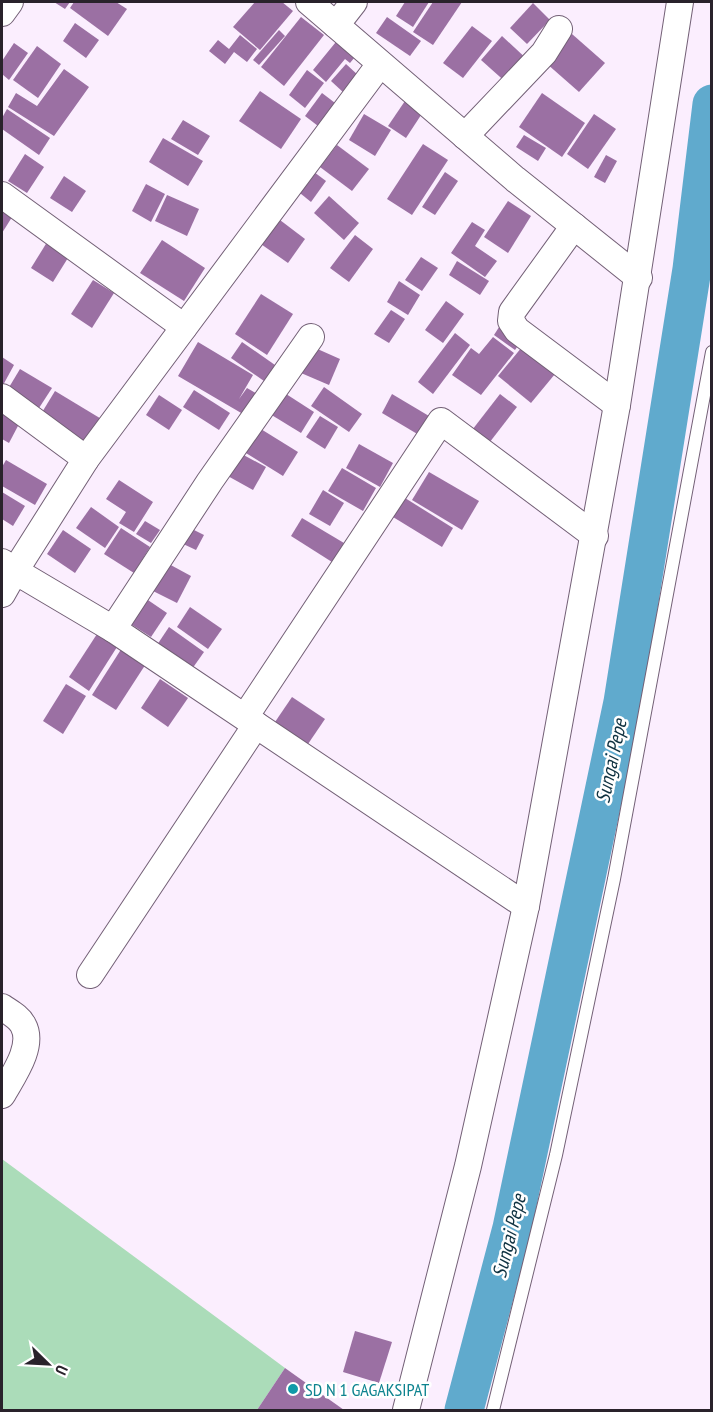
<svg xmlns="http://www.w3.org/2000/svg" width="713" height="1412" viewBox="0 0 713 1412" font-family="'PT Sans Narrow',sans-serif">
  <rect width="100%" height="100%" fill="#fbeefe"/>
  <path fill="#abdcb9" d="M2,1159L285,1368L257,1410H2Z"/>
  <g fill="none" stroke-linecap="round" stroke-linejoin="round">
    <path stroke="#60aacd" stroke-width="39" d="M464,1410L512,1228L623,702L692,269L712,104"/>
  </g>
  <g fill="#9b70a3">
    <path d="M54,2H70L65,9Z"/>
    <path d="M74,2H116L127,9L108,36L70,8Z"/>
    <path d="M255,2H282L293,11L260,50L233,27Z"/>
    <path d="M405,2H429L413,27L396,16Z"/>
    <path d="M433,2H462L433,45L413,32Z"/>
    <path d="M533,3L550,20L527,44L510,28Z"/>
    <path d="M301,17L324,35L284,86L261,67Z"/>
    <path d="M387,17L421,41L410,56L376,33Z"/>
    <path d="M75,23L99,40L86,58L63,41Z"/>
    <path d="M472,26L492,41L463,78L443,63Z"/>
    <path d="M279,30L285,36L259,65L253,60Z"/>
    <path d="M572,34L605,63L579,92L546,63Z"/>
    <path d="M240,35L257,49L247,62L234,52L225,64L209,51L218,40L229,49Z"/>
    <path d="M502,36L530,62L509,85L481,60Z"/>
    <path d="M340,37L359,52L350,63L345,59L326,82L313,70Z"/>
    <path d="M14,43L28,53L9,80L2,74V61Z"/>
    <path d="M37,46L61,64L38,98L13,80Z"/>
    <path d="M346,64L359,76L344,93L331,81Z"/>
    <path d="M64,69L89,87L54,136L8,107L16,93L37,106Z"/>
    <path d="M307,70L324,83L305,108L289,95Z"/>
    <path d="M260,91L301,119L281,149L239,121Z"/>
    <path d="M322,93L339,106L322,129L305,116Z"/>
    <path d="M542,93L585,123L562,157L519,127Z"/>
    <path d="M407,98L425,109L406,138L388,126Z"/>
    <path d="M7,109L50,138L39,155L2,129V118Z"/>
    <path d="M364,114L391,130L375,156L349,140Z"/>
    <path d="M594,114L616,129L588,169L567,154Z"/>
    <path d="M183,120L210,136L198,155L171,139Z"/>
    <path d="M524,135L546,148L538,161L516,147Z"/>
    <path d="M163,138L203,161L188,186L149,162Z"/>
    <path d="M423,144L448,160L412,215L387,199Z"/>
    <path d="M337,145L369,169L352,191L320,167Z"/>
    <path d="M25,154L44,167L27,193L8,181Z"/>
    <path d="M606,155L617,161L605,183L594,177Z"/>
    <path d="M310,169L326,181L311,202L295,189Z"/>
    <path d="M445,172L458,181L435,215L422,207Z"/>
    <path d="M64,176L86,191L72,212L50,198Z"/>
    <path d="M146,184L165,194L151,222L132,211Z"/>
    <path d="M167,195L199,209L187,236L155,221Z"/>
    <path d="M329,196L359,223L344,240L314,213Z"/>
    <path d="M508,201L531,216L508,253L484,237Z"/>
    <path d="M2,206L14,214L2,233Z"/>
    <path d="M276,217L305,239L288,263L258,242Z"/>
    <path d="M472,222L485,230L475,246L497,261L485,277L451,253Z"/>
    <path d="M355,235L373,249L349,282L330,268Z"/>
    <path d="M49,239L71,253L53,282L31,268Z"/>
    <path d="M162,240L205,268L184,301L140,273Z"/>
    <path d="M421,257L438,268L422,291L405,280Z"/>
    <path d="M457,261L489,281L480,295L449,275Z"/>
    <path d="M93,280L114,293L92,328L71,314Z"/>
    <path d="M399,281L420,295L408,315L387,302Z"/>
    <path d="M261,294L293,314L267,355L235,334Z"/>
    <path d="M446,301L464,314L443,343L425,330Z"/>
    <path d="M391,310L405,319L389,343L374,334Z"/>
    <path d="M501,324L522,340L515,350L494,335Z"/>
    <path d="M455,333L470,345L433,394L418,382Z"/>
    <path d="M493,337L514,353L481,395L452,375L471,348L479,354Z"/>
    <path d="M198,342L253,375L239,399L247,388L261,396L248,417L178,376Z"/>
    <path d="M242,342L275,365L264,381L231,358Z"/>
    <path d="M313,347L340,359L329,385L301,373Z"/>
    <path d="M522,347L555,374L531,403L498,376Z"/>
    <path d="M2,357L14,365L2,387Z"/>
    <path d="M20,369L52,388L39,408L8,389Z"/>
    <path d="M324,387L362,414L349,432L311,406Z"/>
    <path d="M194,390L230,413L219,430L183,407Z"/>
    <path d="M55,391L108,423L94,447L41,414Z"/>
    <path d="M283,392L314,412L301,433L270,414Z"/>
    <path d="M392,394L429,416L419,435L382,413Z"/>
    <path d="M500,394L517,407L486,447L469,434Z"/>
    <path d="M159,395L182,410L169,430L146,415Z"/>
    <path d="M2,414L19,424L9,443L2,439Z"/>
    <path d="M320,416L338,427L325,449L306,437Z"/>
    <path d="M256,426L298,452L283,476L241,450Z"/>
    <path d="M359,444L393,463L380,487L346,468Z"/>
    <path d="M238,452L266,467L253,490L226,475Z"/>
    <path d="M6,460L47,484L35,505L2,486V467Z"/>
    <path d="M342,468L376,488L363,511L328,491Z"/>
    <path d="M429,472L479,501L462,530L412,500Z"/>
    <path d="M119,480L153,502L134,532L119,523L126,512L106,499Z"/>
    <path d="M323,490L344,503L330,526L309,514Z"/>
    <path d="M2,492L25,506L13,526L2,519Z"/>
    <path d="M405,498L453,528L442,547L393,517Z"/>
    <path d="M91,507L119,527L105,548L76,528Z"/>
    <path d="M302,518L344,543L332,562L291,536Z"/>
    <path d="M145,521L160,530L151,543L136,534Z"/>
    <path d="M186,526L204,535L196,550L179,542Z"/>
    <path d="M121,528L150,547L134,573L104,554Z"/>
    <path d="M63,530L91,549L75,573L47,554Z"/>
    <path d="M167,563L191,576L177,603L153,591Z"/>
    <path d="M142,596L167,613L151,637L126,621Z"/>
    <path d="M190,607L222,629L208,649L177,627Z"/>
    <path d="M169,627L204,652L192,669L157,645Z"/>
    <path d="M97,634L117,647L89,691L69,677Z"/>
    <path d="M127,640L151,656L116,710L92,695Z"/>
    <path d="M160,679L188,698L168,727L141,708Z"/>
    <path d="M66,684L86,696L63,734L43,721Z"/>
    <path d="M292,697L325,719L308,744L275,722Z"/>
    <path d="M355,1331L392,1342L379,1383L343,1372Z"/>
    <path d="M285,1368L344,1410H257Z"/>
  </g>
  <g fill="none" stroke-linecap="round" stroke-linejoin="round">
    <defs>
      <path id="service" d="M493,1410L556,1155L614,879L712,352"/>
      <g id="minor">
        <path d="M309,2L515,179L639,278"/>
        <path d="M2,13L10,2"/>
        <path d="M336,25L354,2"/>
        <path d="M465,136L544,53L559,29"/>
        <path d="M2,195L184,327"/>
        <path d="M574,226L512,312L511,321L517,330L617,405"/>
        <path d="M311,337L210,481L113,629L526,906"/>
        <path d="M2,397L86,459"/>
        <path d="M2,562L15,571L86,459L380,64"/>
        <path d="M2,594L15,571L113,629"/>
        <path d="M245,717L441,421L595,536"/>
        <path d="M90,975L256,725"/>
        <path d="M2,1007C9,1012 19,1017 23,1025C35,1046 12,1077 2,1095"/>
        <path d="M406,1410L468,1166L526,906L617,405L680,2"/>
      </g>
    </defs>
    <use href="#service" stroke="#736076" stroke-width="14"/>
    <use href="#minor" stroke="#736076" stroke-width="28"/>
    <use href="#service" stroke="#fff" stroke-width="12"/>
    <use href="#minor" stroke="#fff" stroke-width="26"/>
  </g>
  <circle fill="#0f9aa8" stroke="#fff" stroke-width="2" cx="293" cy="1389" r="6"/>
  <g text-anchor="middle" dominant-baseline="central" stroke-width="5" stroke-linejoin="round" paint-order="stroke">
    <g font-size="18" fill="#0d838f" stroke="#fff" text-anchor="start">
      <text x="305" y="1389">SD N 1 GAGAKSIPAT</text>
    </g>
    <g font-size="20" font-style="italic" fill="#0e3140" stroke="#fff">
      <text transform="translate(611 761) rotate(-78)">Sungai Pepe</text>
      <text transform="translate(509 1236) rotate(-76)">Sungai Pepe</text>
    </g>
  </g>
  <rect width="713" height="1412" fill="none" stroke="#29222b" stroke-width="6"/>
  <g transform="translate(48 1364) rotate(114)" stroke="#ffffff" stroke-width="4.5" paint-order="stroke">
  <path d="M0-4.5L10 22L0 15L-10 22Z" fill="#29222b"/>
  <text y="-9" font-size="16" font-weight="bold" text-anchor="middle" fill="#29222b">U</text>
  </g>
</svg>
